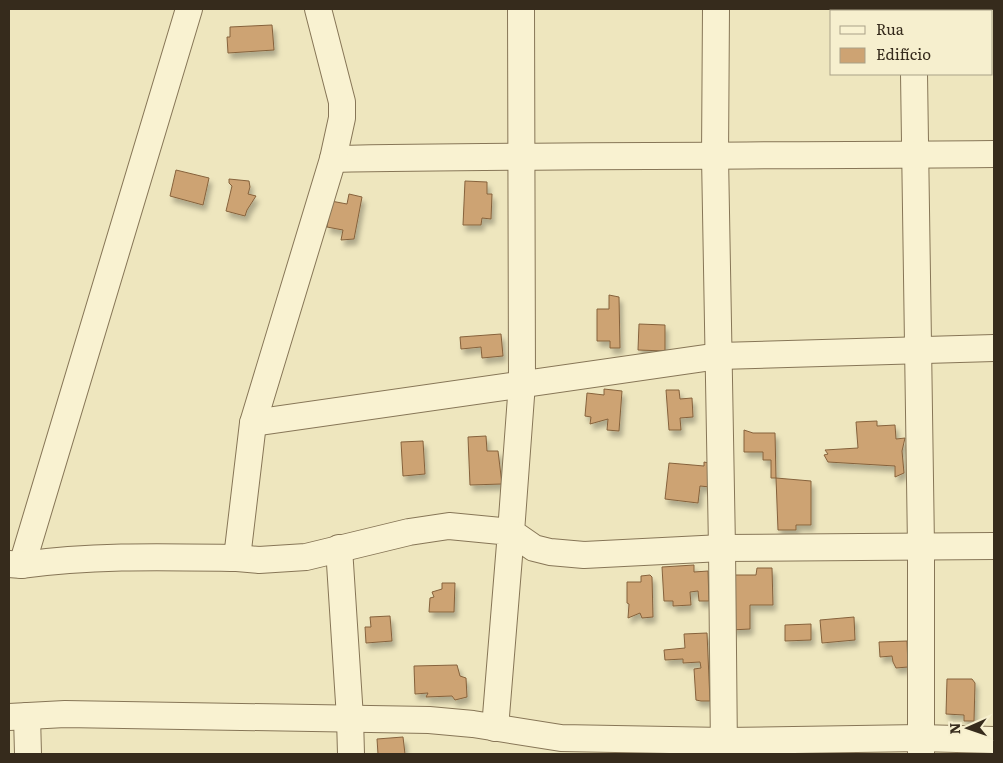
<svg xmlns="http://www.w3.org/2000/svg" width="1003" height="763" viewBox="0 0 1003 763" font-family="Literata,serif">
  <defs>
    <filter id="shadow"><feDropShadow dx="3" dy="5.5" stdDeviation="2.5" flood-color="#0004"/></filter>
  </defs>
  <rect width="100%" height="100%" fill="#eee6be"/>
  <g fill="#cda373" stroke="#86623c" filter="url(#shadow)">
    <path d="M272,25L274,50L228,53L227,37H230V27Z"/>
    <path d="M176,170L209,178L203,205L170,196Z"/>
    <path d="M229,179L249,181L250,187L248,194L256,196L247,210L245,216L226,211L232,186L229,183Z"/>
    <path d="M465,181L487,182V194H492L491,219L482,218L481,225H463Z"/>
    <path d="M349,194L362,197L354,239L341,240L343,230L327,227L331,201L347,204Z"/>
    <path d="M609,295L619,297L620,348H610V341H597V309H609Z"/>
    <path d="M639,324L665,325V351L638,350Z"/>
    <path d="M501,334L503,356L482,358L481,347L461,349L460,337Z"/>
    <path d="M604,389L622,391L619,431L607,430L608,419L590,424L591,417L585,416L587,393L604,395Z"/>
    <path d="M666,390H679L680,399L692,398L693,417L680,418L681,430H669Z"/>
    <path d="M877,421V426L895,425L896,439L905,438L902,451L904,473L895,477V466L828,462L824,455L828,454L825,450L858,448L856,422Z"/>
    <path d="M744,430L753,433H775L776,478H771V460H763V452H744Z"/>
    <path d="M486,436L487,451H498L502,484L470,485L468,437Z"/>
    <path d="M423,441L425,474L403,476L401,442Z"/>
    <path d="M704,462L713,464L710,487L700,486L698,503L665,499L669,463L704,466Z"/>
    <path d="M776,478L811,481V525H796V530H778Z"/>
    <path d="M694,565V572L708,571L709,601H699L698,591L690,592L691,605L673,606V601H664L662,567Z"/>
    <path d="M757,568H772L773,605H750V629L731,630L730,575H756Z"/>
    <path d="M650,575L652,577L653,617L642,618L640,613L628,618L629,604L627,603V582H641V576Z"/>
    <path d="M442,583H455L454,612H429L430,598L434,597L432,592L442,589Z"/>
    <path d="M390,616L392,641L366,643L365,627H371L370,617Z"/>
    <path d="M854,617L855,640L822,643L820,620Z"/>
    <path d="M811,624V640L785,641V625Z"/>
    <path d="M707,633L710,701H701L696,700L694,669L701,668L700,662L683,663V659L665,660L664,650L685,648L684,634Z"/>
    <path d="M907,641L908,667L896,668L893,662L892,656L880,657L879,642Z"/>
    <path d="M457,665L460,676L466,678L467,697L455,700L452,696L426,697L428,693L415,694L414,666Z"/>
    <path d="M947,679H972L975,683L974,721H964V715L946,714Z"/>
    <path d="M403,737L405,754H378L377,739Z"/>
  </g>
  <g fill="none" stroke-linecap="round" stroke-linejoin="round">
    <defs>
      <g id="minor">
        <path d="M521,9L522,383L511,532L534,548L550,552L584,555L722,548L994,546"/>
        <path d="M716,9L715,156L722,548L724,754"/>
        <path d="M913,9V11"/>
        <path d="M914,74L921,547V754"/>
        <path d="M333,159C553,155 774,156 994,154"/>
        <path d="M253,423L719,356L994,348"/>
        <path d="M339,548L350,718L351,754"/>
        <path d="M237,558L259,560L306,557L409,532L449,526L511,532L495,728"/>
        <path d="M9,564L22,565L189,9"/>
        <path d="M22,565C93,555 166,557 237,558L253,423L333,159L342,118V102L318,9"/>
        <path d="M27,716L28,754"/>
        <path d="M9,717L65,714L429,720L473,724L561,738L724,741L920,738L994,740"/>
      </g>
    </defs>
    <use href="#minor" stroke="#877657" stroke-width="28"/>
    <use href="#minor" stroke="#f9f2d1" stroke-width="26"/>
  </g>
  <rect width="1003" height="763" fill="none" stroke="#362b1c" stroke-width="20"/>
  <rect x="830" y="10" width="162" height="65" fill="#f6efce" stroke="#a9a187"/>
  <rect x="840" y="26" width="25" height="8" fill="#f9f2d1" stroke="#a9a187"/>
  <text x="876" y="35" font-size="15" fill="#362b1c">Rua</text>
  <rect x="840" y="48" width="25" height="15" fill="#cda373" stroke="#a9a187"/>
  <text x="876" y="60" font-size="15" fill="#362b1c">Edifício</text>
  <g transform="translate(968 728) rotate(268)" stroke="#f6efce" stroke-width="4" paint-order="stroke">
  <path d="M0-4L9 19L0 12L-9 19Z" fill="#362b1c"/>
  <text y="-8" font-size="14" font-weight="bold" text-anchor="middle" fill="#362b1c">N</text>
  </g>
</svg>
